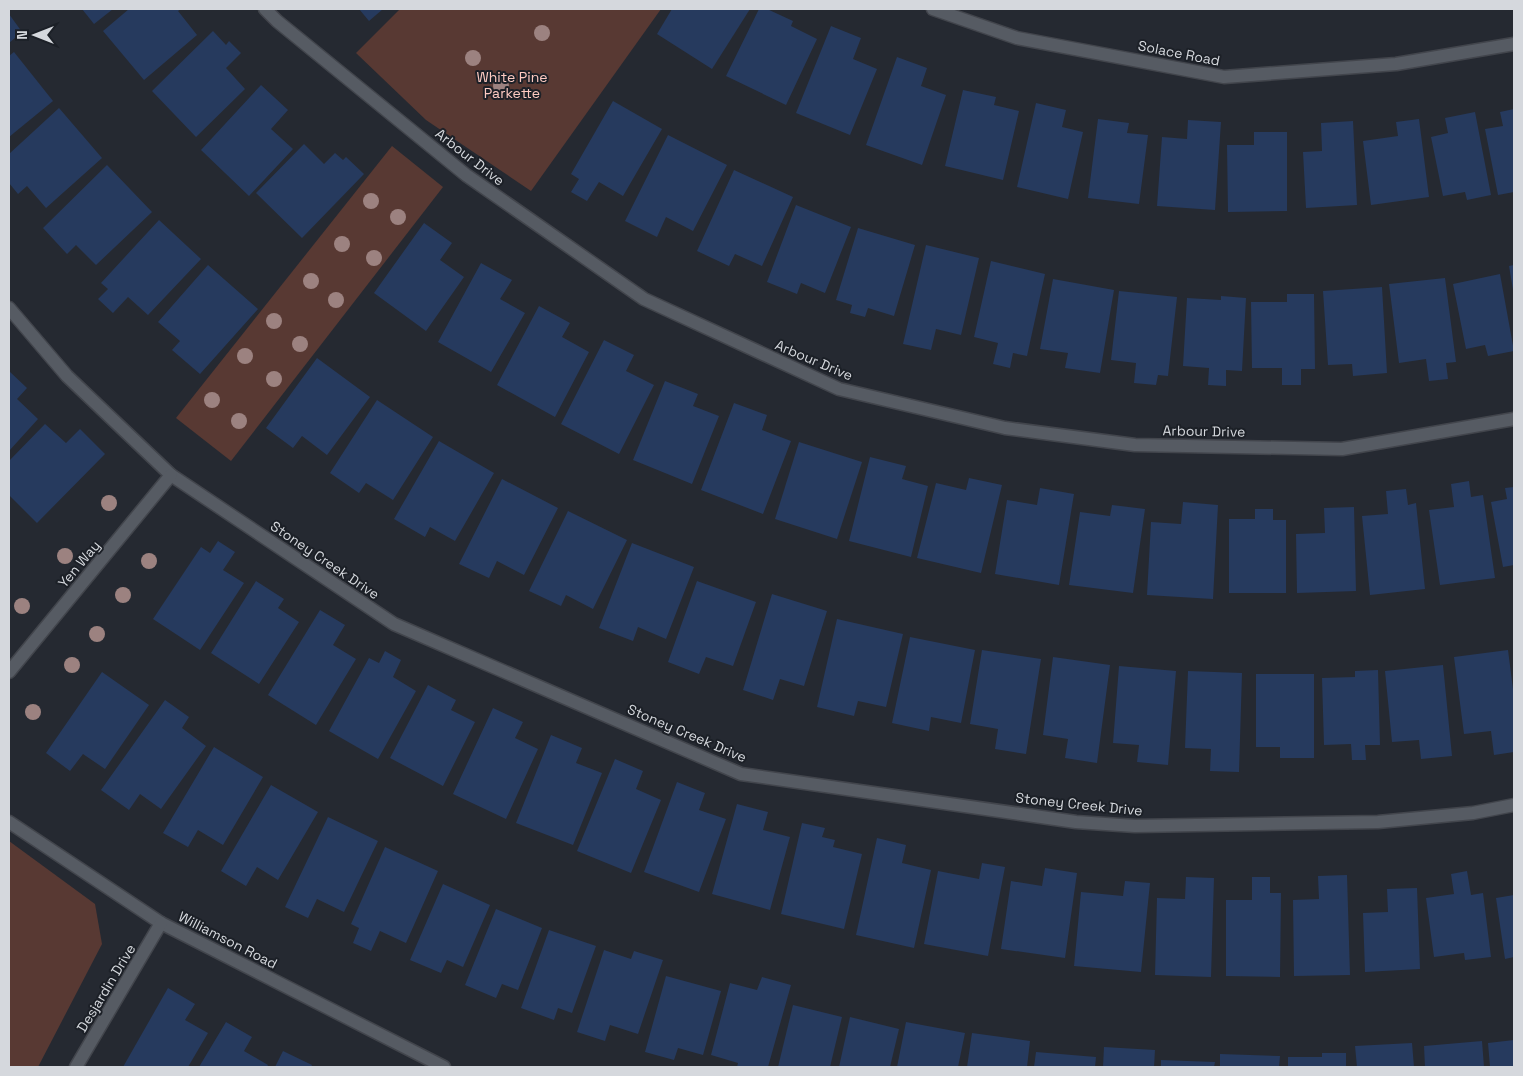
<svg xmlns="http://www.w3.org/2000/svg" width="1523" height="1076" viewBox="0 0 1523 1076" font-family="'Space Grotesk',sans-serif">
  <rect width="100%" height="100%" fill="#252931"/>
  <g fill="#583933">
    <path d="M400,9H661L531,191L426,120L356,53Z"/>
    <path d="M392,146L443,187L231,461L176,418Z"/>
    <path d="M9,841L95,904L102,944L38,1067H9Z"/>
  </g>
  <g fill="#263a5e">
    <path d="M82,9H113L94,24Z"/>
    <path d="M129,9H181L178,11L197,35L144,80L103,31Z"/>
    <path d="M359,9H383L369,21Z"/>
    <path d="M672,9H750L712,69L657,34Z"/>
    <path d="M759,9H767L793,21L791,26L817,39L786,105L726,76Z"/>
    <path d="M9,14L22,32L9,43Z"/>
    <path d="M831,26L861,38L853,59L877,69L850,135L796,113Z"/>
    <path d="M213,31L226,45L229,41L241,53L226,68L245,89L196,137L152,91Z"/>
    <path d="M14,52L53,101L9,137V56Z"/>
    <path d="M897,57L927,68L921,86L946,95L922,165L866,145Z"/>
    <path d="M261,85L288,110L271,129L293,149L249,196L201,150Z"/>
    <path d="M963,90L996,97L994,105L1019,111L1003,180L945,166Z"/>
    <path d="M613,101L662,129L623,196L599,182L587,201L571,192L579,179L571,174Z"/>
    <path d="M1036,103L1066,110L1062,127L1083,132L1068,199L1017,187Z"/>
    <path d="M59,108L102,158L46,208L27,186L18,194L9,183V154Z"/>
    <path d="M1514,109V192L1498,195L1485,129L1503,126L1500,112Z"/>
    <path d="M1475,112L1491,195L1467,200L1465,192L1443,196L1431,137L1448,133L1445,118Z"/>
    <path d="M1098,119L1129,123L1127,133L1148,135L1139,204L1088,198Z"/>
    <path d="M1419,119L1429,197L1371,205L1363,141L1398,136L1396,122Z"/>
    <path d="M1188,120L1221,122L1215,210L1157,206L1162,137L1187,139Z"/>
    <path d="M1353,121L1357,205L1306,208L1303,152L1322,151L1321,123Z"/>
    <path d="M1254,132H1287V211L1228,212L1227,145H1254Z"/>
    <path d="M668,135L727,165L693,231L666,217L657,237L625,221Z"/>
    <path d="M304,144L324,164L335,153L343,160L346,157L364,174L302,238L256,193Z"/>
    <path d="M107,165L152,212L96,265L76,245L67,254L43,228Z"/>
    <path d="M734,170L793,197L762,266L735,254L729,266L697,251Z"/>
    <path d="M796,205L851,227L825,293L801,283L797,294L767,282Z"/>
    <path d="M159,220L201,259L148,315L128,297L113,313L98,299L108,289L101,283Z"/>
    <path d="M424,223L452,243L440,260L464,277L426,331L374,293Z"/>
    <path d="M858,228L915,245L894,316L868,308L865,317L850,313L852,305L836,300Z"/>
    <path d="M926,245L979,258L961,335L936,329L931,350L903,344Z"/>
    <path d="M991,261L1045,274L1027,356L1013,353L1010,368L993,364L998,343L974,337Z"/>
    <path d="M481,263L512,280L500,299L525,313L491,372L438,342Z"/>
    <path d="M208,265L258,309L200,374L172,350L180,341L158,322Z"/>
    <path d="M1514,265V289L1513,290L1509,266Z"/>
    <path d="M1500,274L1514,351L1488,356L1485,345L1466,349L1453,284Z"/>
    <path d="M1445,278L1456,362L1446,363L1448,379L1429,381L1426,359L1399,363L1389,284Z"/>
    <path d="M1053,279L1114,290L1100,373L1065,368L1068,353L1040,349Z"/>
    <path d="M1382,287L1387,373L1353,376L1352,364L1328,365L1323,291Z"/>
    <path d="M1119,291L1177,297L1168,376L1158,375L1156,385L1134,383L1136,363L1111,360Z"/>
    <path d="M1287,294H1314L1315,369H1301V385H1282V368H1252L1251,302H1287Z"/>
    <path d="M1221,296L1246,298L1242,371L1226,370V386L1208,385L1209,368L1183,366L1187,298L1221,300Z"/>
    <path d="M539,306L570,323L562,337L589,352L555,417L497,385Z"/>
    <path d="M604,340L634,355L626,371L654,385L619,454L561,424Z"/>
    <path d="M317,358L370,397L327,455L302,436L293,448L266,428Z"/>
    <path d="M9,371L27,388L17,399L38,419L9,451Z"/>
    <path d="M665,381L698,394L693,406L719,416L692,484L633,460Z"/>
    <path d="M377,400L433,437L393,500L366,483L359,493L330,473Z"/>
    <path d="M734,403L767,415L762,430L791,441L763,514L701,490Z"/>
    <path d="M45,424L66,443L80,429L105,454L37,523L9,495V461Z"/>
    <path d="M439,441L494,473L455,541L430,527L425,537L394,519Z"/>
    <path d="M799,442L862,462L837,539L775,519Z"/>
    <path d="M870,457L906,466L902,479L928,486L911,557L849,541Z"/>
    <path d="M969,478L1002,485L981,573L917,558L936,483L966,490Z"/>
    <path d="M502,479L558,508L524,575L497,561L489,578L459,564Z"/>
    <path d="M1469,481L1471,497L1483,495L1495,578L1440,585L1429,510L1454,507L1451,484Z"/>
    <path d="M1514,487V565L1503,567L1491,502L1507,499L1505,488Z"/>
    <path d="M1040,488L1074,494L1059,585L995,574L1007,500L1037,505Z"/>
    <path d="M1406,489L1408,505L1416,503L1425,589L1370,595L1362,516L1388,514L1386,491Z"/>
    <path d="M1183,502L1218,505L1213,599L1147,595L1151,522L1181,524Z"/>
    <path d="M1112,505L1145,509L1133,593L1069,585L1080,512L1110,516Z"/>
    <path d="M1354,507L1356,591L1297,593L1296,534L1325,533L1324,508Z"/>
    <path d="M1255,509H1273V520H1286V593H1229V519H1255Z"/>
    <path d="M568,511L627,540L593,609L566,595L561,606L529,591Z"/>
    <path d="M218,541L235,552L223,570L244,583L200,650L153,619L201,547L210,553Z"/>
    <path d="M632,543L694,567L666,639L638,627L633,641L599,628Z"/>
    <path d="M256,581L284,599L278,608L299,622L259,684L211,653Z"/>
    <path d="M697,581L756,602L733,666L706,657L699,674L668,662Z"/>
    <path d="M772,594L827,611L804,686L780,679L773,700L743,690Z"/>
    <path d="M320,610L345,625L333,645L356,659L316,725L268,695Z"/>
    <path d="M837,619L903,634L886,707L858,701L854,716L817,707Z"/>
    <path d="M910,637L975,650L961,723L931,717L929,731L892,723Z"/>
    <path d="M982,650L1041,659L1026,754L995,749L998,729L970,724Z"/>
    <path d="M1508,650L1514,697V752L1494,755L1491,731L1464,734L1454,657Z"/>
    <path d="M385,651L401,660L393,677L416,691L378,759L329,731L369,658L379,663Z"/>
    <path d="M1053,657L1110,665L1097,763L1065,758L1068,739L1043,735Z"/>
    <path d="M1443,665L1452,756L1421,759L1419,740L1392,742L1385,671Z"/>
    <path d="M1119,666L1176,671L1168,765L1137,762L1139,745L1113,743Z"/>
    <path d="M1378,670L1380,745H1365L1366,760H1352L1351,744L1324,745L1322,678L1355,677V671Z"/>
    <path d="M1188,671L1242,673L1239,772L1210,771L1211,749L1185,748Z"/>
    <path d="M102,672L149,705L105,769L83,754L70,771L46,753Z"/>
    <path d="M1256,674H1314V758H1280V747H1256Z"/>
    <path d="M428,685L456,700L451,710L475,722L443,786L390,758Z"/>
    <path d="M165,700L189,717L182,728L206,746L161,809L140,794L129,810L101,790Z"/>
    <path d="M493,708L523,722L515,738L538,749L506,819L453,794Z"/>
    <path d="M551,735L582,748L576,763L602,773L573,845L516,823Z"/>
    <path d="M214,747L263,777L223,845L198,830L188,847L163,833Z"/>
    <path d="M615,759L643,771L636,789L661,800L631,873L577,851Z"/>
    <path d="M677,782L705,793L699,810L726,819L699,892L644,872Z"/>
    <path d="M271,785L318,812L278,880L257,867L246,886L221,871Z"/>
    <path d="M737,804L768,812L763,830L790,837L770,910L712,894Z"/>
    <path d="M328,817L378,841L344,912L317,899L308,918L285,907Z"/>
    <path d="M802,823L825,828L822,837L835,840L833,847L862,854L844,929L781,914Z"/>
    <path d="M877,838L906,845L902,863L931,870L914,948L856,935Z"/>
    <path d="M385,847L438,871L406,943L380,931L371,951L353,943L359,928L351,924Z"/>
    <path d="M982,863L1005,867L988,956L924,944L938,871L979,879Z"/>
    <path d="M1045,868L1077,873L1065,958L1001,949L1011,881L1042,886Z"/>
    <path d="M1467,871L1471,895L1483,893L1491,957L1465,960L1464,953L1434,957L1426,898L1454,894L1451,874Z"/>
    <path d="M1347,875L1350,975L1294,976L1293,900L1319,899L1318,876Z"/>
    <path d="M1186,877L1214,878L1211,977L1155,975L1157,898L1185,899Z"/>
    <path d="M1252,877H1270V893H1281L1280,977L1226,976V900H1252Z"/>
    <path d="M1125,881L1150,883L1141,972L1074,966L1081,892L1123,896Z"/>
    <path d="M443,884L490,905L463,967L447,960L441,973L410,960Z"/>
    <path d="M1417,888L1420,969L1365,972L1363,913L1388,912L1387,889Z"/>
    <path d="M1514,895V957L1505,959L1496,898Z"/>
    <path d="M496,909L542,928L518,990L502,984L496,998L465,985Z"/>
    <path d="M549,930L596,946L572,1013L558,1008L554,1020L521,1008Z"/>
    <path d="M604,950L631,959L634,951L663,960L638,1034L610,1025L605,1041L577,1032Z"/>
    <path d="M666,976L721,991L703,1055L678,1048L674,1060L645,1052Z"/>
    <path d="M762,977L791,985L768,1067H737L738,1063L711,1055L730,983L757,990Z"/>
    <path d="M168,988L195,1004L185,1020L208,1033L188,1067H123Z"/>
    <path d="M793,1005L842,1017L830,1067H778Z"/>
    <path d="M850,1017L899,1029L890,1067H839Z"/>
    <path d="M226,1022L252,1037L244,1051L268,1065L267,1067H199Z"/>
    <path d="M906,1022L965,1033L958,1067H897Z"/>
    <path d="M972,1033L1030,1041L1027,1067H967Z"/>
    <path d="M1514,1040V1067H1490L1488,1043Z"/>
    <path d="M1482,1041L1484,1067H1425L1424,1046Z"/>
    <path d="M1412,1043L1414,1067H1357L1355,1046Z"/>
    <path d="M1104,1047L1155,1050L1154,1067H1103Z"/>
    <path d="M283,1051L312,1065L311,1067H275Z"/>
    <path d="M1036,1052L1096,1057L1095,1067H1034Z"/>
    <path d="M1322,1053H1346V1067H1288V1057H1322Z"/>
    <path d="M1220,1054L1280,1056L1279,1067H1220Z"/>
    <path d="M1161,1060L1215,1062L1214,1067H1161Z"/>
  </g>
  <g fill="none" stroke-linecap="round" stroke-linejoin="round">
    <defs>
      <g id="minor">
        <path d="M265,9L277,21L466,175L644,299L839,389L1005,428L1135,445L1342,449L1514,419"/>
        <path d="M933,9L1017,38L1224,77L1396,64L1514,44"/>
        <path d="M9,308L67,376L171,475L394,624L741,774L1076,822L1135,826L1378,822L1473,813L1514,805"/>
        <path d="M9,672L171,475"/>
        <path d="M9,822L161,923L444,1067"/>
        <path d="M76,1067L161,923"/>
      </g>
    </defs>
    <use href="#minor" stroke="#42454c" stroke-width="15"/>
    <use href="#minor" stroke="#565b63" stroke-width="12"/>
  </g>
  <g fill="#9c8280">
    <circle cx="542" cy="33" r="8"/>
    <circle cx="473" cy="58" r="8"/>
    <circle cx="501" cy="86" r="8"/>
    <circle cx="371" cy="201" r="8"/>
    <circle cx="398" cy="217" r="8"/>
    <circle cx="342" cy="244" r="8"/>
    <circle cx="374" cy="258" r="8"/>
    <circle cx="311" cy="281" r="8"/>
    <circle cx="336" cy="300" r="8"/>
    <circle cx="274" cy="321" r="8"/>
    <circle cx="300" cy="344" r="8"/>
    <circle cx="245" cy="356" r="8"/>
    <circle cx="274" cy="379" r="8"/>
    <circle cx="212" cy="400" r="8"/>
    <circle cx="239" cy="421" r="8"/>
    <circle cx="109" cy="503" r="8"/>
    <circle cx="65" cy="556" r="8"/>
    <circle cx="149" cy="561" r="8"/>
    <circle cx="123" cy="595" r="8"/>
    <circle cx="22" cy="606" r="8"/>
    <circle cx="97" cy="634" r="8"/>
    <circle cx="72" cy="665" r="8"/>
    <circle cx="33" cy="712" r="8"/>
  </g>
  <g text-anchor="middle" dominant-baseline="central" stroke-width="4" stroke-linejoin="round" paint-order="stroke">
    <g font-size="14" fill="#d5d8dd" stroke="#1c2027">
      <text transform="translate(1179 53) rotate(11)">Solace Road</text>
      <text transform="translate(470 157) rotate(38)">Arbour Drive</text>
      <text transform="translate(814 360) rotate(23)">Arbour Drive</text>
      <text transform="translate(1204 431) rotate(1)">Arbour Drive</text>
      <text transform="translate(325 560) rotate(34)">Stoney Creek Drive</text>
      <text transform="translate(79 564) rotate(-50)">Yen Way</text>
      <text transform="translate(687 733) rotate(23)">Stoney Creek Drive</text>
      <text transform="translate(1079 804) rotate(6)">Stoney Creek Drive</text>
      <text transform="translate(228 940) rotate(27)">Williamson Road</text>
      <text transform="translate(106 988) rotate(-59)">Desjardin Drive</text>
    </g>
    <g font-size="14" fill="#fdcac1" stroke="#1c2027">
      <text x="512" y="77">White Pine<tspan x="512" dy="16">Parkette</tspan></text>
    </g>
  </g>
  <rect width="1523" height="1076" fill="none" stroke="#d5d8dd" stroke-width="20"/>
  <g transform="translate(35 35) rotate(270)" stroke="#1c2027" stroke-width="4" paint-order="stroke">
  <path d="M0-4L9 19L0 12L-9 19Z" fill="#d5d8dd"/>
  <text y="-8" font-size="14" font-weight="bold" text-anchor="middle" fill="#d5d8dd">N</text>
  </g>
</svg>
